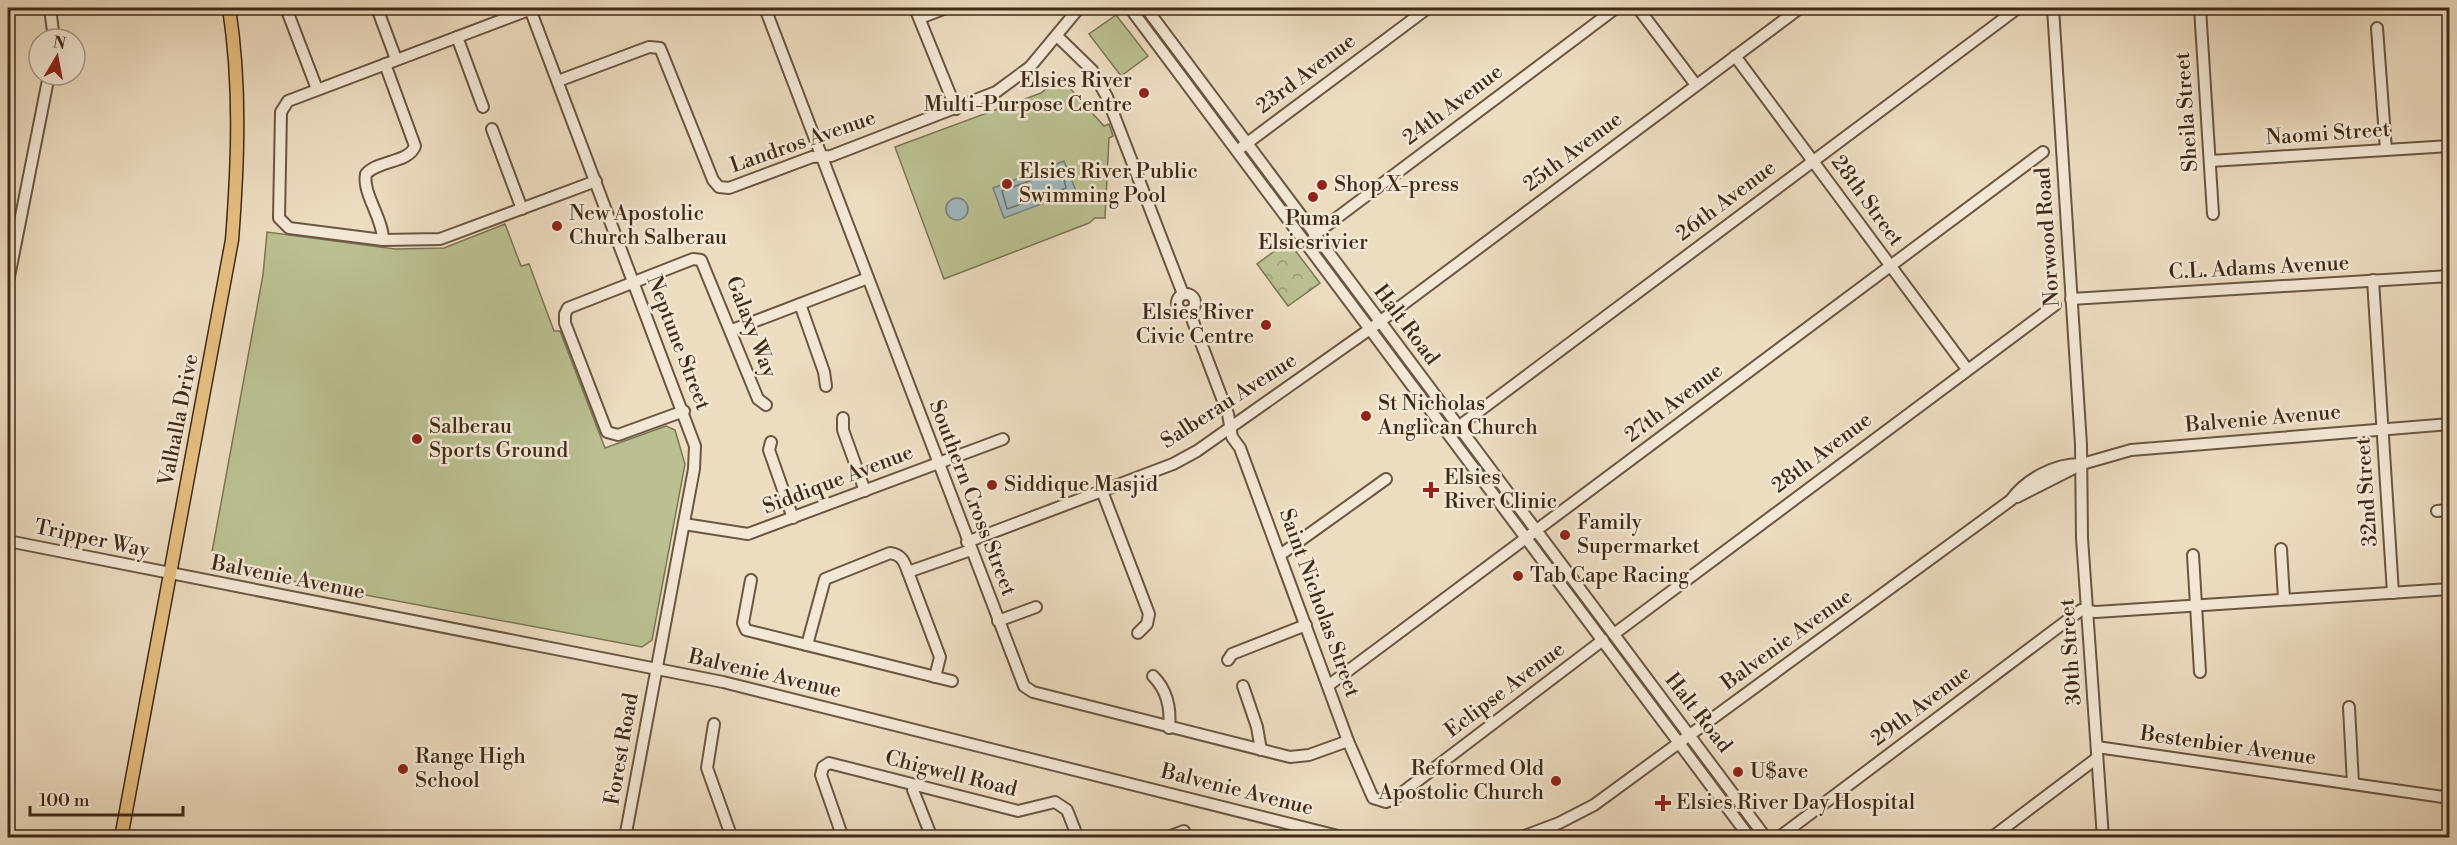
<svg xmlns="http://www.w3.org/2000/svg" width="2457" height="845" viewBox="0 0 2457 845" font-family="'Libre Bodoni',serif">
  <defs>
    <pattern id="park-crowns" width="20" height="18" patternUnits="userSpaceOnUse" patternTransform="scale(1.5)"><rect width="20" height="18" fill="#bac091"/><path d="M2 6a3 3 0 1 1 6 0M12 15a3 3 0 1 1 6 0" fill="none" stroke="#999c75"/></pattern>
  </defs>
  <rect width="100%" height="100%" fill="#ecdcc0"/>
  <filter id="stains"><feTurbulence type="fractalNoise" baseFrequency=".00333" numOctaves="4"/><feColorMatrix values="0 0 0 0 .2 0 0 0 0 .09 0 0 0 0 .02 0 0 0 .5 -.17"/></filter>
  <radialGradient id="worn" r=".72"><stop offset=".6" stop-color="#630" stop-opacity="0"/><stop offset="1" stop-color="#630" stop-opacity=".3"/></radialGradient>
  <path fill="url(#park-crowns)" stroke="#7c7554" stroke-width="1.5" d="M1288,241L1320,283L1288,306L1257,264Z"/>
  <g fill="#bac091" stroke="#7c7554" stroke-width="1.5">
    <path d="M1116,15L1148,56L1121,76L1089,34Z"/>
    <path d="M1052,75L1064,87L1067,85L1104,126L1109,124L1113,136L1109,138L1105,218H1095L1089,223L944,279L895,147L1041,93L1051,85L1047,79Z"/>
    <path d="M505,224L521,266L529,264L554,331H560L605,448L666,426L675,430L685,464L652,640L642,647L222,568L212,552L263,275L267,232L395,249L444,248Z"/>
  </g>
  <g fill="#9fb8be" stroke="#797f7b" stroke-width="1.5">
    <path d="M1064,161L1076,191L1004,218L993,188Z"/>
    <circle cx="957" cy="209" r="11"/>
  </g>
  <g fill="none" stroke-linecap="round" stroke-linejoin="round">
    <path stroke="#6f716a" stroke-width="1.5" d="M1059,170L1062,171L1066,188L1007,209L1002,191Z"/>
    <defs>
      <g id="minor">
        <path d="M50,8L54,39"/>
        <path d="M286,8L317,89"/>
        <path d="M377,8L396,59"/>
        <path d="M534,8L288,101L281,112L279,218L289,228L383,240L440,239L596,181"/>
        <path d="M765,8L1024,686L1033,692L1290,757L1309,755L1348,741"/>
        <path d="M915,8L956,109"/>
        <path d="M1130,8L1750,838"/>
        <path d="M1146,8L1766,838"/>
        <path d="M1638,8L1696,85"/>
        <path d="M2053,8L2081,445L2082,538L2103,838"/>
        <path d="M2200,8L2213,214"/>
        <path d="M530,9L695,446L694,469L625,838"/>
        <path d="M920,18L946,8"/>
        <path d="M2377,28L2386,150"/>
        <path d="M1057,36L1092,70L1107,97L1183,294"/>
        <path d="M457,37L483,107"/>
        <path d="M1735,56L1967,369"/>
        <path d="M558,81L649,47L660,48L713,180L719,187L729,188L812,157L831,156L996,92L1030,67L1079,8"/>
        <path d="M492,129L522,209"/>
        <path d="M1242,147L1428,8"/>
        <path d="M2210,161L2450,146"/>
        <path d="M1314,235L1616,8"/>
        <path d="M383,240C383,218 362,193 366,174C378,160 409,163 415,146L385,64"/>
        <path d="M2373,280L2393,593"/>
        <path d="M8,282L49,75"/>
        <circle cx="1186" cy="303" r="9"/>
        <path d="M2071,299L2450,276"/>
        <path d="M800,304L824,372L826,386"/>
        <path d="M1189,311L1228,414L1232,437L1240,448L1348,741L1373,798L1386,802L1395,798L1603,640"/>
        <path d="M732,330L868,278"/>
        <path d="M684,411L618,435L607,432L565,323V314L568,308L693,259L701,260L758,399L766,405"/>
        <path d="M843,418V430L865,491"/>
        <path d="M1458,427L2018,8"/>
        <path d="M771,442L769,450L793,518"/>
        <path d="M1102,491L1149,614L1147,624L1138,633"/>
        <path d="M2017,497L2082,464L2131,450L2450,424"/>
        <path d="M2437,511L2450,510"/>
        <path d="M684,524L748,534L1003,439"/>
        <path d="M8,541L723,682L1346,838"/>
        <path d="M967,542L1173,464L1197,451L1370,329L1800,8"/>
        <path d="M2281,549L2284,599"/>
        <path d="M1280,555L1386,479"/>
        <path d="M2193,555L2200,672"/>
        <path d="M751,580L743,623L746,630L952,681"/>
        <path d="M998,621L1036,607"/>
        <path d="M1614,634L2055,305"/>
        <path d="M807,645L825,579L890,553C902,555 904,561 908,572"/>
        <path d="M1228,660L1232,654L1306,625"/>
        <path d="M1153,676C1167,690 1171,709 1169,728"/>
        <path d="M935,677L940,657L908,572L971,550"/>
        <path d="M2450,679V684"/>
        <path d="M1329,685L2043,152"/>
        <path d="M1243,686L1257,727L1261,750"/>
        <path d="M2349,707L2353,784"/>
        <path d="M714,724L707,768L732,838"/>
        <path d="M2097,747L2450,798"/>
        <path d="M914,785L913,790L932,838"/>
        <path d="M843,838L821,775L823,767L829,763L1018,811L1055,802L1067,810L1078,838"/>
        <path d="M1165,838L1184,831"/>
        <path d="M1519,838L1559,823L1594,805L2011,500C2026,479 2056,463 2082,464"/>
        <path d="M1778,838L2081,610L2096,612L2450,589"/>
        <path d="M1991,838L2097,758"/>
      </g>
      <path id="major" d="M121,838L232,240C238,162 241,85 229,8"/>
    </defs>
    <use href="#minor" stroke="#6a5641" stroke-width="14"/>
    <use href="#major" stroke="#3f2a17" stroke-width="15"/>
    <use href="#minor" stroke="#f3e8d6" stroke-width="10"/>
    <use href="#major" stroke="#e6be80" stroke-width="12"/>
  </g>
  <g fill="#8f2418" stroke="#f3e8d6" stroke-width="2">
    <circle cx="1144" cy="93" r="6"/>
    <circle cx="1007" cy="184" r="6"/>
    <circle cx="1322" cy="185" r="6"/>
    <circle cx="1313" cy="197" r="6"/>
    <circle cx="557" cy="226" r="6"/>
    <circle cx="1266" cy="325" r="6"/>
    <circle cx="1366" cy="416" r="6"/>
    <circle cx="417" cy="439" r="6"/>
    <circle cx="992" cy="485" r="6"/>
    <path d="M1428 481h6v6h6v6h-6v6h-6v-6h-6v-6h6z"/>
    <circle cx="1565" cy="535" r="6"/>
    <circle cx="1518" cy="576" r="6"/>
    <circle cx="403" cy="769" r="6"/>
    <circle cx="1738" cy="772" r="6"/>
    <circle cx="1556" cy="781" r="6"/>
    <path d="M1660 794h6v6h6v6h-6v6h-6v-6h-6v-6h6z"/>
  </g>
  <g text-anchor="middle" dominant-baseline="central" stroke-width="5" stroke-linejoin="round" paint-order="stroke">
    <g font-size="21" fill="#3f2a17" stroke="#f3e8d6">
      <text transform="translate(1306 74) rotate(-37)">23rd Avenue</text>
      <text transform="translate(1453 105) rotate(-37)">24th Avenue</text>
      <text transform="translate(2187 112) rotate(-94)">Sheila Street</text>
      <text transform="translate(2328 134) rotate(-4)">Naomi Street</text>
      <text transform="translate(803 142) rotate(-19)">Landros Avenue</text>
      <text transform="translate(1573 152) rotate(-37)">25th Avenue</text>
      <text transform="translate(1726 201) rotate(-37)">26th Avenue</text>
      <text transform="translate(1867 201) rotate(54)">28th Street</text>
      <text transform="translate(2048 237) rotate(-94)">Norwood Road</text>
      <text transform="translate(2259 268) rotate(-3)">C.L. Adams Avenue</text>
      <text transform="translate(1406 325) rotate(53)">Halt Road</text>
      <text transform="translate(751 327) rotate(69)">Galaxy Way</text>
      <text transform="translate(678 343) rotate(69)">Neptune Street</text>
      <text transform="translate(1229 401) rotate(-33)">Salberau Avenue</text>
      <text transform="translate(1674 403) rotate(-37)">27th Avenue</text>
      <text transform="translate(2263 419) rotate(-5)">Balvenie Avenue</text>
      <text transform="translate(179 420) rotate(-79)">Valhalla Drive</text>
      <text transform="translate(1822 453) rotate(-37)">28th Avenue</text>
      <text transform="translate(838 480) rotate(-21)">Siddique Avenue</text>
      <text transform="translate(2367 492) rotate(-94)">32nd Street</text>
      <text transform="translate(972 498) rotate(69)">Southern Cross Street</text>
      <text transform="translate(92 539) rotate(12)">Tripper Way</text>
      <text transform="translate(288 578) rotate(11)">Balvenie Avenue</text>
      <text transform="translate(1319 603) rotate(70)">Saint Nicholas Street</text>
      <text transform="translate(1787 640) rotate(-36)">Balvenie Avenue</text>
      <text transform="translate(2071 652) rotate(-94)">30th Street</text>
      <text transform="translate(765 674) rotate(13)">Balvenie Avenue</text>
      <text transform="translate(1505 690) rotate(-37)">Eclipse Avenue</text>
      <text transform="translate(1921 706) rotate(-37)">29th Avenue</text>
      <text transform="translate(1698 713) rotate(52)">Halt Road</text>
      <text transform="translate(2228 746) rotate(8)">Bestenbier Avenue</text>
      <text transform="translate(622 749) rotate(-80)">Forest Road</text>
      <text transform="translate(951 774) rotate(14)">Chigwell Road</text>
      <text transform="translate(1237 790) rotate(14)">Balvenie Avenue</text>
    </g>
    <g font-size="21" fill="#3f2a17" stroke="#f3e8d6" text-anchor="start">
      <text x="1132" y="81" text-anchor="end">Elsies River<tspan x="1132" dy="24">Multi-Purpose Centre</tspan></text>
      <text x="1019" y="172">Elsies River Public<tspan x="1019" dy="24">Swimming Pool</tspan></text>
      <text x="1334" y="185">Shop X-press</text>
      <text x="569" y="214">New Apostolic<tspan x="569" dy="24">Church Salberau</tspan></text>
      <text x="1313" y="219" text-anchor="middle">Puma<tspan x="1313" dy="24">Elsiesrivier</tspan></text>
      <text x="1254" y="313" text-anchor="end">Elsies River<tspan x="1254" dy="24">Civic Centre</tspan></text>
      <text x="1378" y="404">St Nicholas<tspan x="1378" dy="24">Anglican Church</tspan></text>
      <text x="429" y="427">Salberau<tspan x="429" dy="24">Sports Ground</tspan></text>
      <text x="1444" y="478">Elsies<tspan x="1444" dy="24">River Clinic</tspan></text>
      <text x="1004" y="485">Siddique Masjid</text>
      <text x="1577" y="523">Family<tspan x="1577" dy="24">Supermarket</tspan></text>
      <text x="1530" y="576">Tab Cape Racing</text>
      <text x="415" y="757">Range High<tspan x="415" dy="24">School</tspan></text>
      <text x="1544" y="769" text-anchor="end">Reformed Old<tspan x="1544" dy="24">Apostolic Church</tspan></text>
      <text x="1750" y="772">U$ave</text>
      <text x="1676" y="803">Elsies River Day Hospital</text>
    </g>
  </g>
  <rect width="2457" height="845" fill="none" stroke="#ecdcc0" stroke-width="30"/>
  <rect x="9" y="9" width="2439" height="827" fill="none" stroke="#3f2a17" stroke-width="3"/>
  <rect x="15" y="15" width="2427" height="815" fill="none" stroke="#3f2a17" stroke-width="1.5"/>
  <g transform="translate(57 57) rotate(10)"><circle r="28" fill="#f3e8d6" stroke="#ab9c8a" stroke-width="1.5"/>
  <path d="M0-4.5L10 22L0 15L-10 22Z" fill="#8f2418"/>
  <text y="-9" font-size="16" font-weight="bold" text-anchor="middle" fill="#3f2a17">N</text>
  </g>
  <path d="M30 806v9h153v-9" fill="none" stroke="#3f2a17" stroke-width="3"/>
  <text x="39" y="806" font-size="18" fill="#3f2a17" stroke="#f3e8d6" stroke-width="4.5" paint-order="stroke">100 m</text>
  <rect width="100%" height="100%" filter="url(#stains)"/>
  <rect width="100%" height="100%" fill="url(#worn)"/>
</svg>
